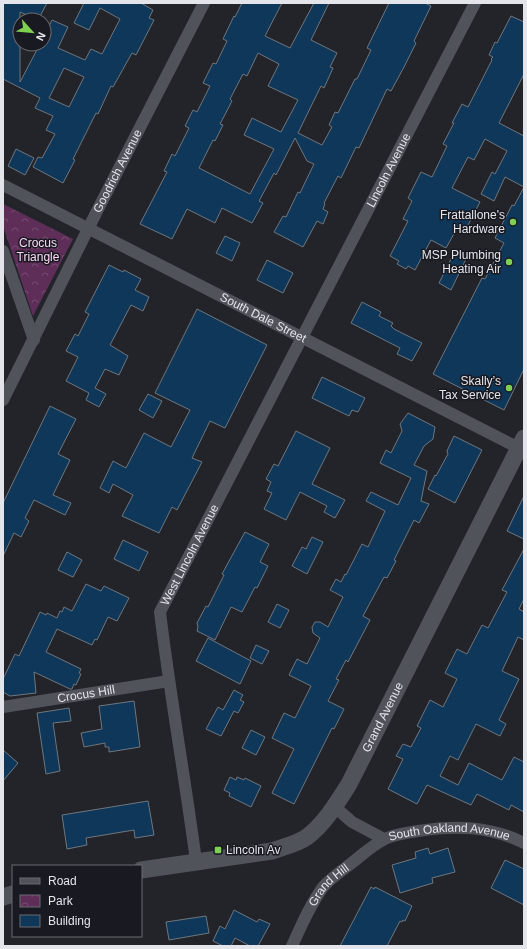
<svg xmlns="http://www.w3.org/2000/svg" width="527" height="949" viewBox="0 0 527 949" font-family="Arial,sans-serif">
  <defs>
    <pattern id="park-crowns" width="20" height="18" patternUnits="userSpaceOnUse"><rect width="20" height="18" fill="#5e2e58"/><path d="M2 6a3 3 0 1 1 6 0M12 15a3 3 0 1 1 6 0" fill="none" stroke="#754c70"/></pattern>
  </defs>
  <rect width="100%" height="100%" fill="#22242a"/>
  <path fill="url(#park-crowns)" d="M3,204L73,239L33,316L3,226Z"/>
  <g fill="#0e375a" stroke="#6f767d" fill-rule="evenodd">
    <path d="M3,3H47L38,20L20,12V82L40,44H44V36L52,20L68,27L58,48L85,60L91,49L102,54L120,19L100,8L89,30L74,23L84,3H141L153,10L149,18L154,20L136,55L132,53L113,87L111,86L98,114L96,113L73,159L75,160L63,183L33,167L38,157L42,158L55,134L46,130L53,116L35,108L40,98L3,79ZM64,68L84,77L69,107L49,98Z"/>
    <path d="M242,3H282L265,36L290,48L314,3H329L311,40L337,53L330,67L333,68L324,88L321,86L298,133L322,145L332,127L329,125L335,112L338,113L355,79H357L371,50L367,48L389,3H425L431,6L414,41L416,43L404,67L391,91L387,89L359,148L356,147L341,178L338,176L324,203L325,204L323,209L328,212L323,224L317,221L303,247L274,232L283,216L286,217L298,192L300,193L314,164L307,161L295,138L276,175L274,173L259,201L263,203L252,223L222,208L215,223L187,209L172,239L140,224L167,172L164,171L172,154L175,156L189,128L185,126L193,110L197,112L210,86L203,83L213,63L216,64L227,41L223,39L234,16L235,17ZM258,53L279,64L268,86L298,100L281,132L252,118L244,135L274,149L250,194L199,168L213,140L215,141L223,125L220,124L232,101L230,99L243,74L247,76Z"/>
    <path d="M511,16L524,22V74L499,123L524,136V369L504,410L433,374L482,278L485,279L504,243L495,238L512,205L514,206L524,187L505,177L494,201L481,194L492,172L495,174L507,151L485,139L474,160L468,157L452,188L480,202L466,229L459,225L446,248L431,240L415,270L408,266L406,269L397,264L399,261L390,256L408,221L403,219L412,201L408,198L421,172L432,177L447,146L443,144L454,123H452L462,104L468,107L492,60L491,59L493,57L489,55L495,42L497,43Z"/>
    <path d="M16,149L34,158L25,175L8,166Z"/>
    <path d="M225,236L240,243L232,261L216,253Z"/>
    <path d="M454,253L466,259L451,290L439,283Z"/>
    <path d="M267,260L293,273L283,293L257,280Z"/>
    <path d="M109,265L123,272L124,270L141,279L135,290L149,297L143,311L131,305L110,345L128,356L119,375L105,369L95,388L106,394L99,407L86,400L89,393L66,381L78,357L66,351L75,334L78,336L89,314L85,312Z"/>
    <path d="M362,302L381,312L379,316L393,323L391,326L394,329L422,343L412,361L397,354L400,348L351,323Z"/>
    <path d="M197,309L267,345L225,428L210,421L192,458L202,462L177,510L172,507L159,533L122,516L133,495L113,484L109,493L100,488L113,461L126,468L144,433L171,447L190,410L155,393Z"/>
    <path d="M322,377L365,398L358,412L352,410L349,416L312,398Z"/>
    <path d="M148,394L162,401L153,418L139,410Z"/>
    <path d="M50,406L76,419L58,454L70,460L53,495L71,503L65,515L34,500L25,518L29,521L21,537L14,533L3,556V503Z"/>
    <path d="M408,413L435,427L433,439L424,446L414,465L427,471L421,501L429,504L419,523L414,520L394,560L396,561L387,578L384,577L363,616L370,620L348,662L346,660L336,679L339,680L328,701L344,709L334,729L332,728L294,804L272,793L294,749L272,738L284,713L295,718L311,686L289,675L297,659L307,664L320,638L313,633L312,627L315,622H320L328,627L343,597L330,590L336,579L341,582L345,574L346,575L362,544L368,547L385,511L366,501L371,492L398,505L411,478L380,463L386,450L391,453L402,431L400,424Z"/>
    <path d="M296,431L330,448L312,484L345,500L335,518L324,512L327,506L300,492L286,520L264,509L272,493L267,491L271,482L266,479L274,464L278,466Z"/>
    <path d="M454,436L482,450L455,503L428,489L435,475L436,476L448,454L447,451Z"/>
    <path d="M524,496V539L507,531Z"/>
    <path d="M245,532L269,544L260,562L268,566L257,588L255,587L242,612L231,607L215,640L197,631L198,627L197,623L206,606L208,607L224,575L222,574Z"/>
    <path d="M312,537L323,542L307,574L292,566L302,547L306,549Z"/>
    <path d="M123,540L148,552L139,571L114,559Z"/>
    <path d="M524,549V599L519,609L524,612V640L518,637L502,671L519,679L499,720L506,724L500,736L476,724L458,760L450,756L440,776L458,785L469,763L502,780L514,757L524,762V812L511,805L509,810L477,794L471,805L427,785L417,804L388,789L403,759L396,756L403,744L411,747L421,728L417,726L430,700L443,707L457,679L445,673L457,649L467,654L482,625L488,628L507,592L502,590Z"/>
    <path d="M67,552L82,560L73,577L58,570Z"/>
    <path d="M86,584L101,591L104,586L129,598L117,621L108,617L97,640L95,639L92,645L57,629L46,652L81,669L79,673L81,674L76,685L74,684L72,689H70L34,672L36,693L10,696L3,692V679L15,654L19,656L40,612L46,615L47,613L57,618L60,611L62,612L64,607L72,611Z"/>
    <path d="M277,604L289,610L280,628L268,622Z"/>
    <path d="M208,638L251,661L240,684L196,661Z"/>
    <path d="M256,645L269,651L262,664L250,658Z"/>
    <path d="M234,690L243,695L240,700L244,702L238,713L234,711L221,736L206,729L218,707L223,710Z"/>
    <path d="M134,701L140,747L109,752V747H105V743L84,747L81,733L102,729L99,706Z"/>
    <path d="M69,708L71,721L53,723L60,771L46,774L37,713Z"/>
    <path d="M251,730L265,737L256,755L242,748Z"/>
    <path d="M3,750L18,763L3,781Z"/>
    <path d="M230,777L236,780L237,777L244,780L245,778L261,786L251,807L229,796L230,793L224,790Z"/>
    <path d="M148,801L154,835L135,838L134,830L86,838L87,845L67,849L62,815Z"/>
    <path d="M428,848L430,854L448,848L455,872L432,878L433,883L400,893L392,865L416,858L415,852Z"/>
    <path d="M505,860L524,869V905L491,888Z"/>
    <path d="M371,887L374,889L375,887L412,906L405,921L403,920L402,922L400,921L387,946H340Z"/>
    <path d="M234,910L257,922L259,919L270,924L258,946H250L235,938L231,946H223L213,941L220,926L225,929Z"/>
    <path d="M206,916L209,933L169,940L166,922Z"/>
  </g>
  <g fill="none" stroke-linecap="round" stroke-linejoin="round">
    <g stroke="#51535b" stroke-width="12">
      <path id="s1" d="M3,185L519,448"/>
      <path d="M3,251L34,340"/>
      <path id="s2" d="M3,400L96,213L204,3"/>
      <path id="s3" d="M3,707L169,681"/>
      <path d="M335,807L352,822L384,839"/>
      <path id="s4" d="M196,861C185,778 170,695 160,612L475,3"/>
      <path id="s5" d="M292,946C301,926 310,905 323,887C332,877 343,870 353,862C363,854 374,844 385,839C395,834 407,833 418,831C455,825 490,826 524,843"/>
    </g>
    <g stroke="#51535b" stroke-width="17">
      <path id="s6" d="M141,870L272,851C283,847 297,844 307,837C325,823 337,803 349,784L524,438"/>
      <path d="M3,897L13,894"/>
    </g>
  </g>
  <g fill="#7fd052" stroke="#191a21" stroke-width="1.5">
    <circle cx="513" cy="222" r="4"/>
    <circle cx="509" cy="262" r="4"/>
    <circle cx="509" cy="388" r="4"/>
    <rect x="214" y="846" width="8" height="8" rx="2"/>
  </g>
  <g text-anchor="middle" dominant-baseline="central" stroke-width="3" stroke-linejoin="round" paint-order="stroke">
    <g font-size="12" fill="#e4e5ea" stroke="#191a21">
      <text stroke="none"><textPath href="#s4" startOffset="749">Lincoln Avenue</textPath></text>
      <text stroke="none"><textPath href="#s2" startOffset="256">Goodrich Avenue</textPath></text>
      <text stroke="none"><textPath href="#s1" startOffset="292">South Dale Street</textPath></text>
      <text stroke="none"><textPath href="#s4" startOffset="316">West Lincoln Avenue</textPath></text>
      <text stroke="none"><textPath href="#s3" startOffset="84">Crocus Hill</textPath></text>
      <text stroke="none"><textPath href="#s6" startOffset="313">Grand Avenue</textPath></text>
      <text stroke="none"><textPath href="#s5" startOffset="211">South Oakland Avenue</textPath></text>
      <text stroke="none"><textPath href="#s5" startOffset="72">Grand Hill</textPath></text>
    </g>
    <g font-size="12" fill="#e4e5ea" stroke="#191a21" text-anchor="end">
      <text x="505" y="215">Frattallone's<tspan x="505" dy="14">Hardware</tspan></text>
      <text x="501" y="255">MSP Plumbing<tspan x="501" dy="14">Heating Air</tspan></text>
      <text x="501" y="381">Skally’s<tspan x="501" dy="14">Tax Service</tspan></text>
      <text x="226" y="850" text-anchor="start">Lincoln Av</text>
    </g>
    <g font-size="12" fill="#f9d9f4" stroke="#191a21">
      <text x="38" y="243">Crocus<tspan x="38" dy="14">Triangle</tspan></text>
    </g>
  </g>
  <rect width="527" height="949" fill="none" stroke="#e4e5ea" stroke-width="8"/>
  <rect x="12" y="865" width="130" height="72" fill="#191a21" stroke="#6a6b71"/>
  <rect x="20" y="878" width="20" height="6" fill="#51535b" stroke="#6a6b71"/>
  <text x="48" y="885" font-size="12" fill="#e4e5ea">Road</text>
  <rect x="20" y="895" width="20" height="12" fill="url(#park-crowns)" stroke="#6a6b71"/>
  <text x="48" y="905" font-size="12" fill="#e4e5ea">Park</text>
  <rect x="20" y="915" width="20" height="12" fill="#0e375a" stroke="#6a6b71"/>
  <text x="48" y="925" font-size="12" fill="#e4e5ea">Building</text>
  <g transform="translate(32 32) rotate(117)"><circle r="19" fill="#191a21" stroke="#6a6b71"/>
  <path d="M0-3L7 15L0 10L-7 15Z" fill="#7fd052"/>
  <text y="-6" font-size="11" font-weight="bold" text-anchor="middle" fill="#e4e5ea">N</text>
  </g>
</svg>
